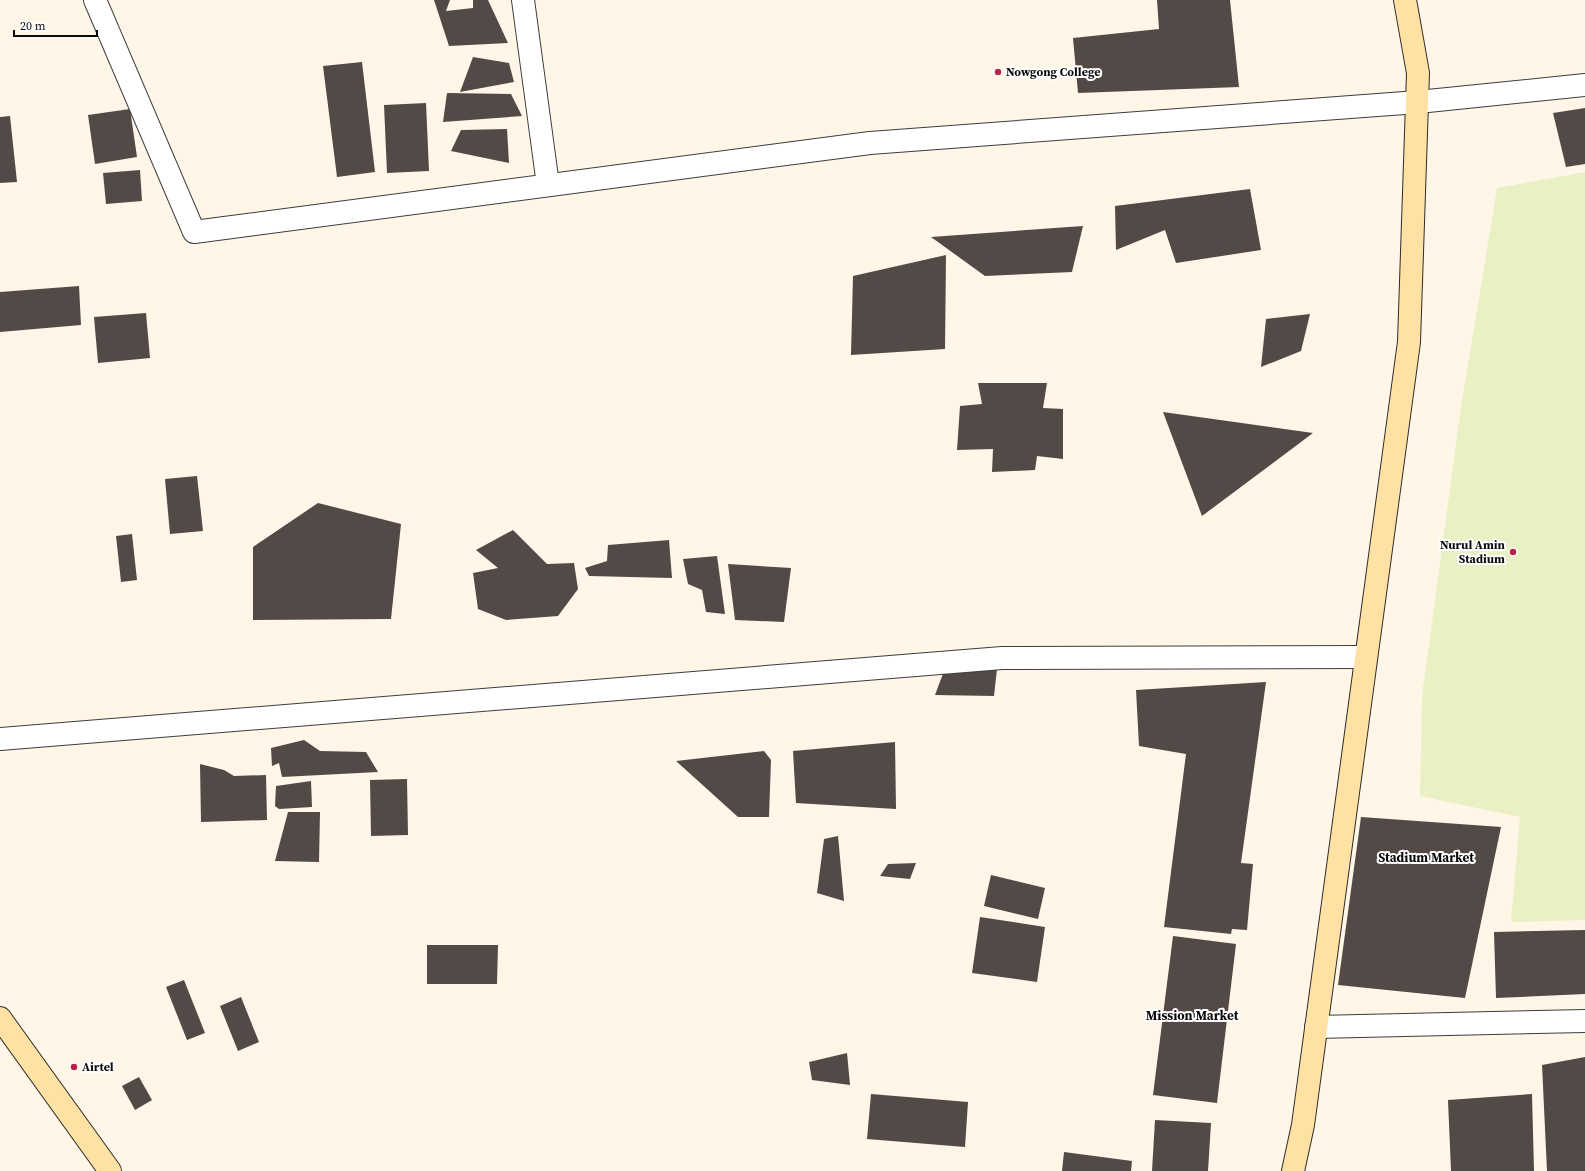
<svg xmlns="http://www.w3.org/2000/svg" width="1585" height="1171" viewBox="0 0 1585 1171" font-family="'Source Serif 4',serif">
  <rect width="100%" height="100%" fill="#fff6e8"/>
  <path fill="#e9f0c4" d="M1585,172V920L1511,922L1520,817L1420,796L1422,696L1461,407L1497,188Z"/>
  <g fill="#534947">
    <path d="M434,0H450L446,11L473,8V0H488L508,43L449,46Z"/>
    <path d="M1157,0H1230L1239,87L1078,93L1073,38L1159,29Z"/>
    <path d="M473,57L509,63L514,82L460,92Z"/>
    <path d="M362,62L375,172L337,177L323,66Z"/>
    <path d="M447,93L511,94L522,116L443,122Z"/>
    <path d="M426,103L429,171L387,173L384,105Z"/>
    <path d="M1585,108V164L1566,167L1553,113Z"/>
    <path d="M130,109L137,157L95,164L88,115Z"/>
    <path d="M10,116L17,182L0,183V117Z"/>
    <path d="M507,129L509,163L451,151L461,130Z"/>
    <path d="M140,170L142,201L106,204L103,173Z"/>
    <path d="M1250,189L1261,250L1176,263L1165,230L1116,250L1115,206Z"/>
    <path d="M1083,226L1072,272L985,276L931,237Z"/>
    <path d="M946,255L945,349L851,355L853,276Z"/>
    <path d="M79,286L81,325L0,332V292Z"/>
    <path d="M146,313L150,358L98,363L94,317Z"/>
    <path d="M1310,314L1301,351L1261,367L1266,319Z"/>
    <path d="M978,383H1047L1043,408L1063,409V459L1037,456L1035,470L992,472L993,449L957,450L960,406L982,404Z"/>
    <path d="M1163,412L1313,433L1202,516Z"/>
    <path d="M197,476L203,531L170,534L165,479Z"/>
    <path d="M318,503L401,524L391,619L253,620V547Z"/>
    <path d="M513,530L547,564L574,563L578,589L558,616L506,620L478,609L473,573L498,568L476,550Z"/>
    <path d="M132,534L137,580L121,582L116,536Z"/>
    <path d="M669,540L672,578L589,576L585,568L607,561L608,545Z"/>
    <path d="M717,556L725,614L706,612L702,590L688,584L683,559Z"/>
    <path d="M728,564L791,568L784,622L735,620Z"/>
    <path d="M947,663L997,669L994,696L935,695Z"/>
    <path d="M1266,682L1241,863L1253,864L1247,930L1232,929L1231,934L1164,927L1186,754L1139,746L1136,690Z"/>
    <path d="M304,740L320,751L366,752L378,772L282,777L279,763L272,766L271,748Z"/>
    <path d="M895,742L896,809L796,803L793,751Z"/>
    <path d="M764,751L771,760L769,817H738L676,761Z"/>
    <path d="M200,764L224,770L234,776L266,775L267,820L201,822Z"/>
    <path d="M407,779L408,835L371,836L370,780Z"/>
    <path d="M311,781L312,807L279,809L275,806L276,786Z"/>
    <path d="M288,812H320L319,862L275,861Z"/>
    <path d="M1361,817L1501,827L1465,998L1338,985Z"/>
    <path d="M838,836L844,901L817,893L824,839Z"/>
    <path d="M916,863L910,879L880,876L888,864Z"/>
    <path d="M991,875L1045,888L1038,919L984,906Z"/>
    <path d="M980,917L1045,927L1037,982L972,973Z"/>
    <path d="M1585,930V994L1496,998L1494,932Z"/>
    <path d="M1173,936L1236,944L1217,1103L1153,1095Z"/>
    <path d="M427,945H498L497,984H427Z"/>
    <path d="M184,980L205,1033L187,1040L166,987Z"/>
    <path d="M241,997L259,1042L238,1051L220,1006Z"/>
    <path d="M847,1053L850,1085L812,1080L809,1062Z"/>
    <path d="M1585,1057V1171H1547L1542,1065Z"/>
    <path d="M139,1077L152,1100L135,1110L122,1086Z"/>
    <path d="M871,1094L968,1102L965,1147L867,1139Z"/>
    <path d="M1532,1094L1534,1171H1451L1448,1100Z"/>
    <path d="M1155,1120L1211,1123L1208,1171H1152Z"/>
    <path d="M1064,1152L1132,1161L1131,1171H1062Z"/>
  </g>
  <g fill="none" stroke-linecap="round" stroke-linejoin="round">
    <defs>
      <g id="street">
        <path d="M95,0L194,232L870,143L1418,102L1585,85"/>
        <path d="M523,0L548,185"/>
        <path d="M0,739L1002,658L1366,657"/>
        <path d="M1316,1027L1585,1021"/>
      </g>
      <g id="secondary">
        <path d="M0,1018L110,1171"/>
        <path d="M1293,1171L1303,1125L1409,342L1418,73L1405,0"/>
      </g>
    </defs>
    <use href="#street" stroke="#3d3d3d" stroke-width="24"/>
    <use href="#secondary" stroke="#2c2c2c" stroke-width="24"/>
    <use href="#street" stroke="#fff" stroke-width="22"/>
    <use href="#secondary" stroke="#ffe2a3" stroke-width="22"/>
  </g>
  <g fill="#bb2248" stroke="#fff" stroke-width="1.5">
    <circle cx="998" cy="72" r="4"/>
    <circle cx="1513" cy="552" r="4"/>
    <circle cx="74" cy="1067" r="4"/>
  </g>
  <g text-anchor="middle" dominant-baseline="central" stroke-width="4" stroke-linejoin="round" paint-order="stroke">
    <g font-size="12" font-weight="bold" fill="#0a0a0a" stroke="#fff" text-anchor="start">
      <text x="1006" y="72">Nowgong College</text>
      <text x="1505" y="545" text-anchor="end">Nurul Amin<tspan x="1505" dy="14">Stadium</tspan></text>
      <text x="82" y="1067">Airtel</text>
    </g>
    <g font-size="13" font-weight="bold" fill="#0a0a0a" stroke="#fff">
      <text x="1426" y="857">Stadium Market</text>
      <text x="1192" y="1015">Mission Market</text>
    </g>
  </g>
  <path d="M14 30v6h83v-6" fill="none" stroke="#0a0a0a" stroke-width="2"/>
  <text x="20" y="30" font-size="12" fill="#0a0a0a" stroke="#ffffff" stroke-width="3" paint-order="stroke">20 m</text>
</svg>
